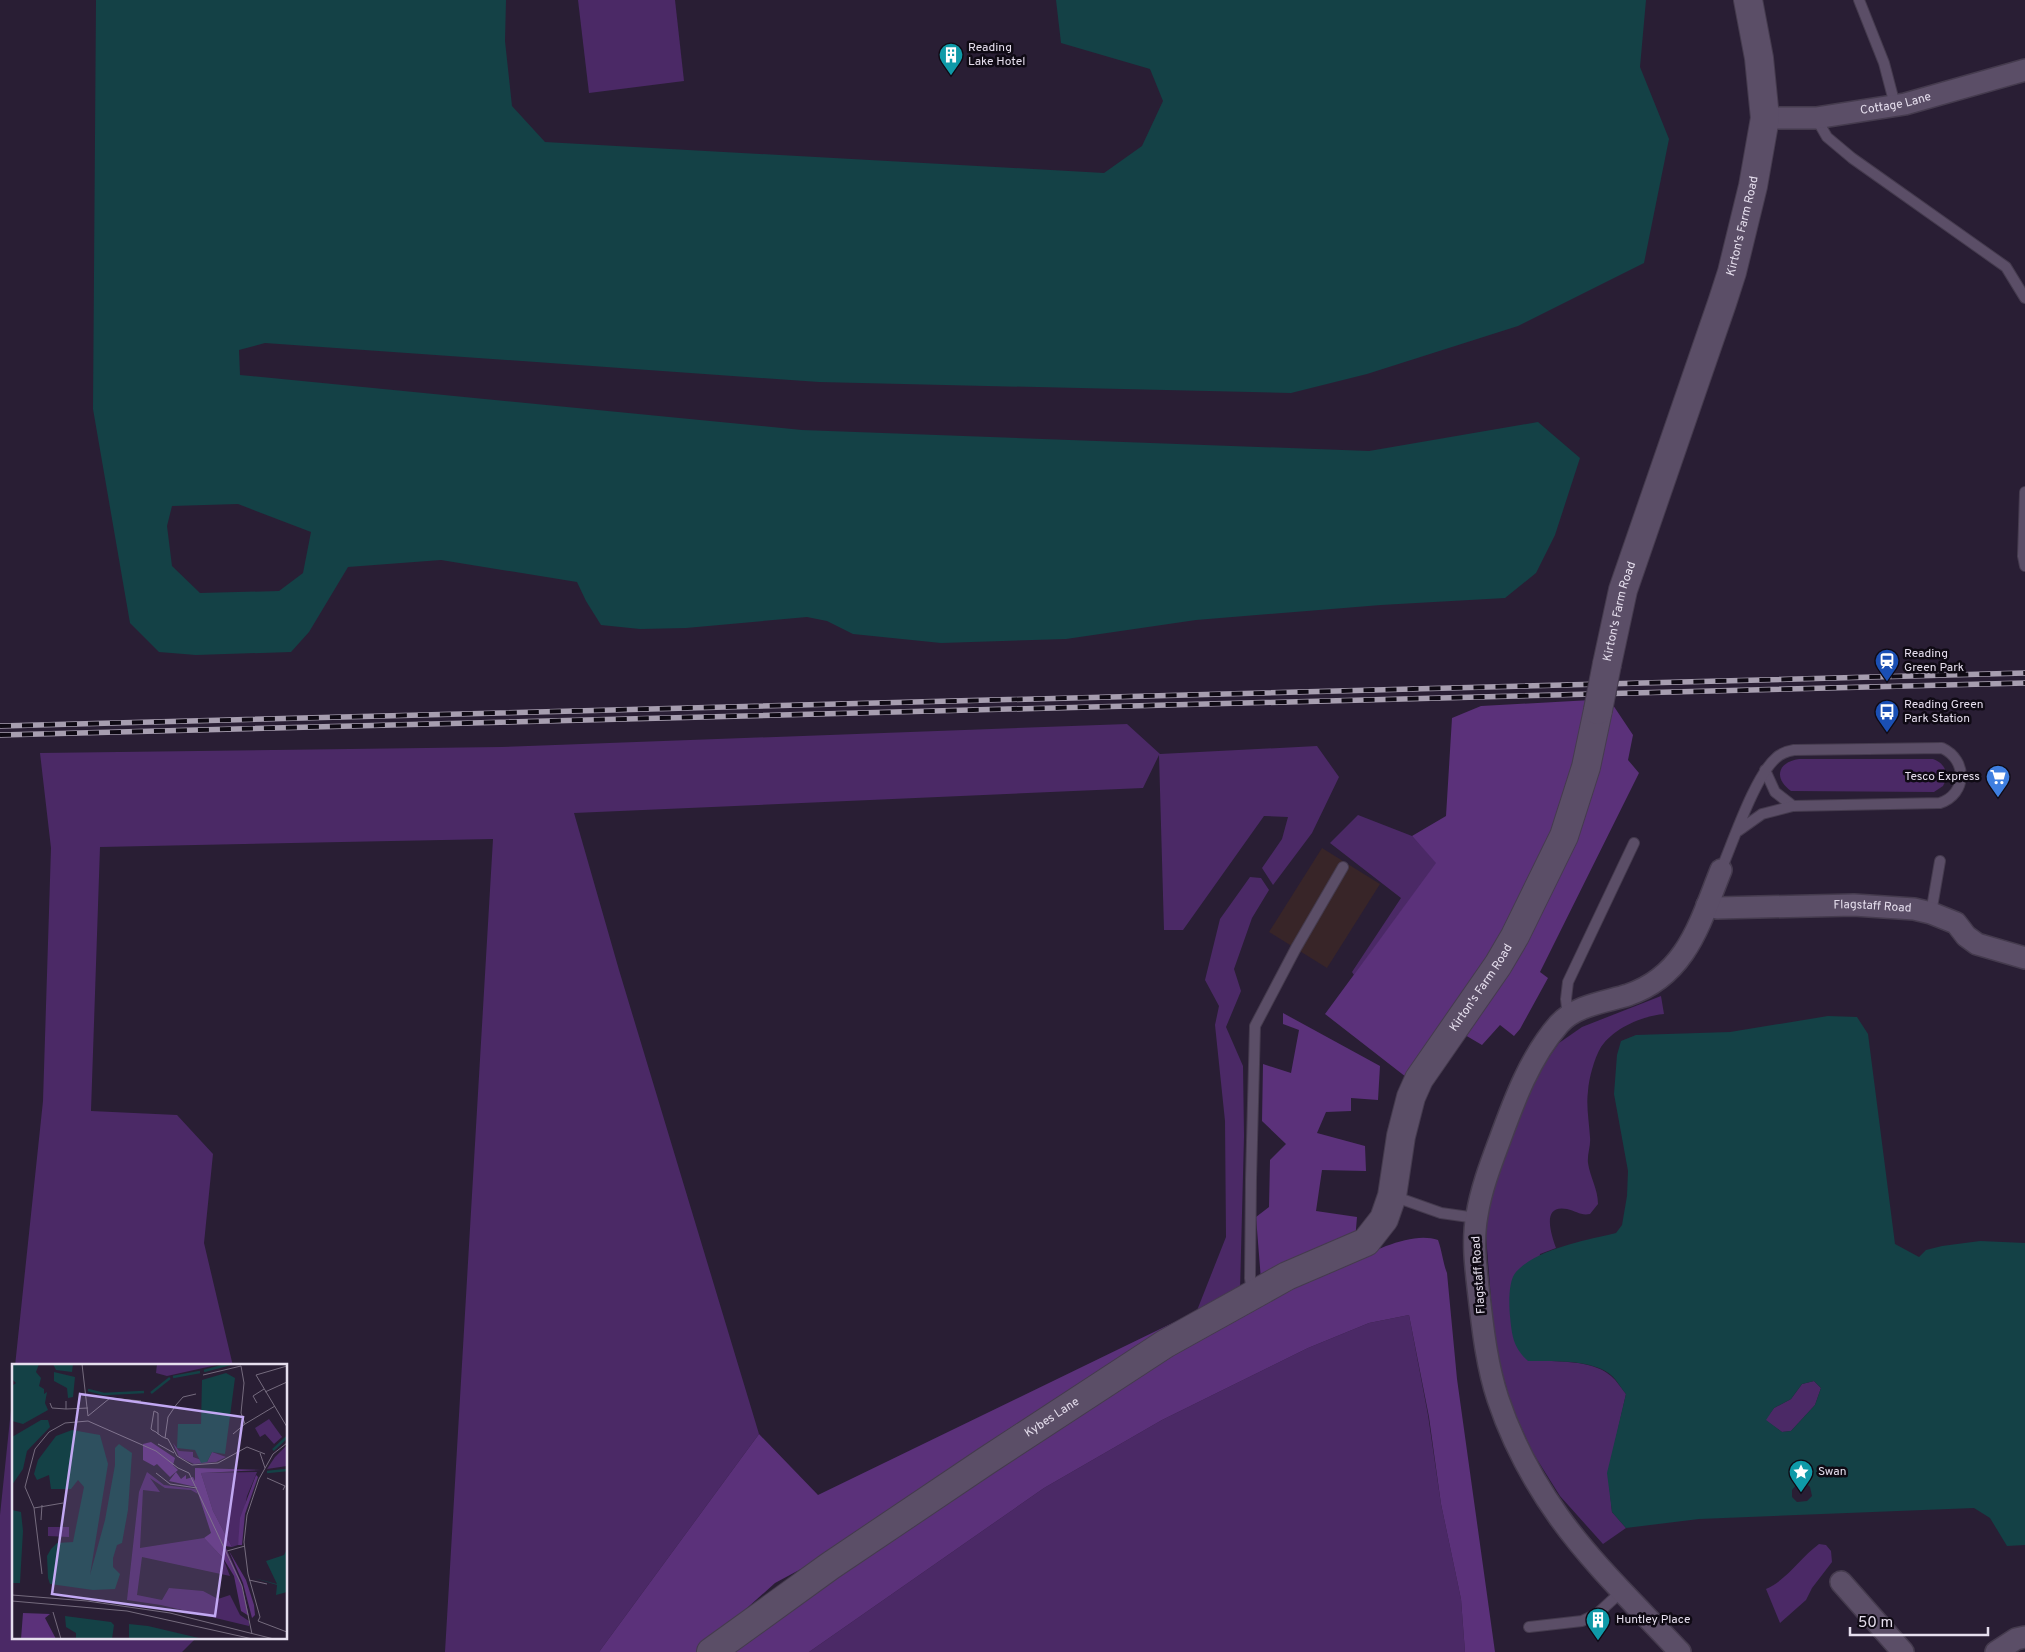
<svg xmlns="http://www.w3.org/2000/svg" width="2025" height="1652" viewBox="0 0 2025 1652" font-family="Overpass,sans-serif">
  <rect width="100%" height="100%" fill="#291e34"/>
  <path fill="#382528" d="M1322,848L1380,884L1327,968L1269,932Z"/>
  <g fill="#4b2966">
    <path d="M578,0H675L684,81L589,93Z"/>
    <path d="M1127,724L1160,754L1317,746L1339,777L1312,833L1273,885L1262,868L1282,839L1288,817L1264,816L1183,930H1164L1159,755L1143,788L574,813L619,970L759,1434L599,1652H445L493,839L100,847L91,1111L177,1115L213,1154L204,1243L233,1366H15L43,1101L51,848L40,753L501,747Z"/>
    <path d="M1799,759H1933C1946,764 1949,774 1943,786L1934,792L1791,791C1773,778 1778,762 1799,759Z"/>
    <path d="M1358,815L1412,836L1437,863L1354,975L1352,972L1401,898L1330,843Z"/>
    <path d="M1250,877L1261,878L1269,890L1252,918L1234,969L1241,991L1226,1027L1243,1066L1244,1136L1240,1291L1196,1313L1226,1237L1225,1121L1215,1025L1219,1006L1205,980L1220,919Z"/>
    <path d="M1661,996L1664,1014C1642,1016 1614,1028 1601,1047C1594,1059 1589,1078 1588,1091C1586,1106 1589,1121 1590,1137C1591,1146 1587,1154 1588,1163C1590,1177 1598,1189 1598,1204L1590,1214C1581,1216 1576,1211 1567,1209C1540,1204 1552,1236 1556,1248L1540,1254L1528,1361C1550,1361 1593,1359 1611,1376C1617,1381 1621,1388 1626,1394L1608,1473L1612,1512L1626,1528L1603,1544L1560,1496L1533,1453L1512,1407L1501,1368L1493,1324L1486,1236L1488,1211L1497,1175L1535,1077L1559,1043L1582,1027Z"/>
    <path d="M1409,1315L1428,1415L1441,1504L1461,1599L1465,1652H809L1044,1488L1162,1420L1308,1348L1369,1323Z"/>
    <path d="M14,1381V1638H196L182,1652H0V1515Z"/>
    <path d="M1814,1381L1821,1388L1815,1405L1791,1431L1782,1432L1765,1420L1774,1408L1791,1399L1802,1384Z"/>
    <path d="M1819,1544L1826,1545L1831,1551L1832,1562L1812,1588L1806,1600L1780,1623L1766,1589C1788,1579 1800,1558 1819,1544Z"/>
  </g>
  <g fill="#5b317a">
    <path d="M1609,699L1633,735L1628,760L1639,773L1540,972L1548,978L1520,1029L1514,1036L1500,1025L1482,1045L1465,1035L1406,1077L1325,1014L1436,863L1412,836L1446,816L1452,718L1481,706Z"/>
    <path d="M1283,1013L1380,1066L1378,1100L1351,1098V1111L1326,1112L1317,1133L1365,1146L1366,1171L1322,1170L1316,1211L1357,1217L1355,1241L1351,1260C1376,1251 1412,1231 1438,1240C1442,1251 1443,1263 1447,1273L1457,1379L1495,1652H1465L1461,1599L1441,1504L1429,1417L1409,1315L1369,1323L1308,1348L1162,1420L1044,1488L809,1652H722L840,1548L775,1583L698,1652H599L759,1434L818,1495L1261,1280L1256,1217L1269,1207L1270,1160L1286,1144L1262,1121L1263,1064L1291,1073L1299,1030L1283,1024Z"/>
  </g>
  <g fill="#144146" fill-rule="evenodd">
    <path d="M96,0H506L505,41L512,106L545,142L1104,173L1142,146L1163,101L1150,69L1061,43L1056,0H1646L1640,67L1669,139L1644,263L1518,326L1367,374L1291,393L819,382L265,343L239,350L240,375L802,430L1369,451L1538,422L1580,458L1555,535L1536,573L1505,598L1381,605L1196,620L1066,639L941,643L853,634L827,621L807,617L686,628L640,629L601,625L586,601L577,582L441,560L348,567L309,632L291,652L196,655L159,652L130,623L93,409ZM238,504L311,532L303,573L279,591L200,593L172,566L167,526L172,506Z"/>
    <path d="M1828,1016L1857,1017L1868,1034L1895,1244L1919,1257L1926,1250L1942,1246L1980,1241L2025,1243V1545L2007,1546L1990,1518L1974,1508L1699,1519L1626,1528L1612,1512L1607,1473L1626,1394C1621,1388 1617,1380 1611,1375C1593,1359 1550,1361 1528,1361C1513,1347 1512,1336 1510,1316C1509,1305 1508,1281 1516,1272C1536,1249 1587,1240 1616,1233L1622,1225L1627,1196L1628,1171L1614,1094L1617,1055L1621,1041L1636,1035L1730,1032ZM1814,1381L1821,1388L1815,1405L1791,1431L1782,1432L1766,1420L1774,1408L1791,1399L1802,1384ZM1805,1482L1810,1487L1812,1496L1807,1501L1797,1502L1792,1497V1490L1798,1483Z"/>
  </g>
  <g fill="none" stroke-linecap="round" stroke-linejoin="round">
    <defs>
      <g id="lane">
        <path d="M1859,0L1884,63L1895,105"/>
        <path d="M1816,118L1827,137L1852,158L2006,267L2025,298"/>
        <path d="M2025,492L2023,556L2025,566"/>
        <path d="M1765,770L1775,792L1793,806"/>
        <path d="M1721,870C1733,842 1755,776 1776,758C1781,753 1788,751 1794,750L1942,748C1968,760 1967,794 1940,803L1793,806L1762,814L1738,831"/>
        <path d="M1931,913L1940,861"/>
        <path d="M1568,1017L1566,999L1568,982L1634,843"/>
        <path d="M1393,1196L1441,1213L1476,1218"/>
        <path d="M1252,1294L1250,1278L1251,1179L1255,1026L1296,948L1343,867"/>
        <path d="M1529,1627L1582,1621L1597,1614L1622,1591"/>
      </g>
      <g id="street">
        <path id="s1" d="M1765,118H1816L1905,104L2025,70"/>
        <path id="s2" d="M1707,905L1717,908L1854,905L1914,909L1931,913L1956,923L1966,936L1977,944L2025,958"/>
        <path d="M1841,1582L1903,1652"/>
        <path d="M1680,1652C1639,1608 1594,1566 1559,1517C1534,1482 1512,1441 1498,1399C1487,1366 1483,1330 1479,1296C1476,1270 1472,1241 1477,1215C1481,1190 1490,1166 1499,1142C1514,1101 1530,1057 1559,1024C1576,1005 1606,1002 1628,995C1687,975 1700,922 1721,870"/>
        <path d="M1996,1652L2016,1639L2025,1637"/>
      </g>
      <g id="secondary">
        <path id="s3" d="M1607,664L1623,590L1722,303L1732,272L1753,186L1765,118L1759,58L1748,0"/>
        <path id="s4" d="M711,1652L830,1566L986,1461L1165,1344L1287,1276L1366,1242L1384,1219L1392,1196L1401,1136L1411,1097L1419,1079L1498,965L1515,936L1564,836L1586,767L1598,710"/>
      </g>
    </defs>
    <use href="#lane" stroke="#453b4e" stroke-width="12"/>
    <use href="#street" stroke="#453b4e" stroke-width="24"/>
    <use href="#secondary" stroke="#453b4e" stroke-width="30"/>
    <use href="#lane" stroke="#5b4e67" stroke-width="10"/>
    <use href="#street" stroke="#5b4e67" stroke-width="21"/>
    <use href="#secondary" stroke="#5b4e67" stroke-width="28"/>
    <defs>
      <g id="rail">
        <path d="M0,726L2025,673"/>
        <path d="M0,735L2025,683"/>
      </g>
    </defs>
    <use href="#rail" stroke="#a79eb0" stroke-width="5.5"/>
    <use href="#rail" stroke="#0f0a14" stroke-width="4" stroke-dasharray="11" stroke-linecap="butt"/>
    <defs>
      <path id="secondary-bridge" d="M1598,710L1607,664"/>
    </defs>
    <use href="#secondary-bridge" stroke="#453b4e" stroke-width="30" stroke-linecap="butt"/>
    <use href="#secondary-bridge" stroke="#5b4e67" stroke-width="28"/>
  </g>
  <defs>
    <symbol id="building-pin" viewBox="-11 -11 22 30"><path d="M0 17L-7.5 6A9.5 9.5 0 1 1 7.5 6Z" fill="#0f9aa8" stroke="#0f0a14"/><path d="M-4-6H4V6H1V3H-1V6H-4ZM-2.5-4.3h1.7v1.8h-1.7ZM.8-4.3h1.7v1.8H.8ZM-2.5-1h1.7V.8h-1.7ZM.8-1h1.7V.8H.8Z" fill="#fff"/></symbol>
    <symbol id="station-pin" viewBox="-11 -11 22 30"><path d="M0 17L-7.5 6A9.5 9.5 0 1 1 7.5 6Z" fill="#1a4fb4" stroke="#0f0a14"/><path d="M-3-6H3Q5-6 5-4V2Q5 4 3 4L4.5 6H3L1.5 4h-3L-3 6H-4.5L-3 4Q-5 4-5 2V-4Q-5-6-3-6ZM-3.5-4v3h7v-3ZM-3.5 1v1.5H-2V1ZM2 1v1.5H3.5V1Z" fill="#fff"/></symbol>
    <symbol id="bus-pin" viewBox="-11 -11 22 30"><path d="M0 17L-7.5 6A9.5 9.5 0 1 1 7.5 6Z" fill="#1a4fb4" stroke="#0f0a14"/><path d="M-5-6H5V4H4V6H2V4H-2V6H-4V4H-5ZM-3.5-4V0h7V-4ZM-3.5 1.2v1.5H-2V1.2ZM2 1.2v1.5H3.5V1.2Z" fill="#fff"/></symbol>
    <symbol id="supermarket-pin" viewBox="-11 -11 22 30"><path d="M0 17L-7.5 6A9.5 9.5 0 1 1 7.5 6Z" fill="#3f7fe0" stroke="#0f0a14"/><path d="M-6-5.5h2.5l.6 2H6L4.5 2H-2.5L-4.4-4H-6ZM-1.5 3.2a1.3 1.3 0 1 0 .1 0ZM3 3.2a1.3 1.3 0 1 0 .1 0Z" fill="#fff"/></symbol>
    <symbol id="sight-pin" viewBox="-11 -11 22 30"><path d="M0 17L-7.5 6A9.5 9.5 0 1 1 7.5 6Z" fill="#0f9aa8" stroke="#0f0a14"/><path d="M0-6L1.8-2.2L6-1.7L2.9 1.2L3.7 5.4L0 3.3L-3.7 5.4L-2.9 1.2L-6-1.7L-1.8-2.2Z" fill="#fff"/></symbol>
  </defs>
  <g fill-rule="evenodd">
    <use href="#building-pin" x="937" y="41" width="28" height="38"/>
    <use href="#station-pin" x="1873" y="647" width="28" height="38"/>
    <use href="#bus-pin" x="1873" y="698" width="28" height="38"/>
    <use href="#supermarket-pin" x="1984" y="763" width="28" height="38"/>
    <use href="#sight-pin" x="1787" y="1458" width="28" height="38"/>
    <use href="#building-pin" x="1584" y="1606" width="28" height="38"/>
  </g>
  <g text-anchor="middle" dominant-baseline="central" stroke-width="5" stroke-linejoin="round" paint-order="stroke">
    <g font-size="12" fill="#e6dfee" stroke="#0f0a14" text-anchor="start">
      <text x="968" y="48">Reading<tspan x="968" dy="14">Lake Hotel</tspan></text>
      <text x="1904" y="654">Reading<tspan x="1904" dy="14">Green Park</tspan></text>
      <text x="1904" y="705">Reading Green<tspan x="1904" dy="14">Park Station</tspan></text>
      <text x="1980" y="777" text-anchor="end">Tesco Express</text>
      <text x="1818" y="1472">Swan</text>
      <text x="1616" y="1620">Huntley Place</text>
    </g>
    <g font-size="12" fill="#e6dfee" stroke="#0f0a14">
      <text stroke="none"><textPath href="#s1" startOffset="132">Cottage Lane</textPath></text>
      <text stroke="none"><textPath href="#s3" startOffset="459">Kirton's Farm Road</textPath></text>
      <text stroke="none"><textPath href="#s3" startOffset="54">Kirton's Farm Road</textPath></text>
      <text stroke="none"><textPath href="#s2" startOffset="166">Flagstaff Road</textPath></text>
      <text stroke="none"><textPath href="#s4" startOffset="1059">Kirton's Farm Road</textPath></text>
      <text transform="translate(1479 1275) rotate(-94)">Flagstaff Road</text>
      <text stroke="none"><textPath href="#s4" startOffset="414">Kybes Lane</textPath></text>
    </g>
  </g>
  <g transform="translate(12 1364)">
    <rect width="275" height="275" fill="#291e34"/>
    <path d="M145,0H209L155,12L144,9ZM257,55L270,73L262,80L253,70L248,73L243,64ZM161,79L167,87L181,88V93L195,98L200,88L214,93L204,98L182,100L167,93ZM275,81V102L255,105L263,93ZM135,108L152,121L184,125L186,130L179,126L153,124L138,114L148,128L131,126L128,184L192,174L211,194L218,212L130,193L125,231L150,236L157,224L191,227L206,235L218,231L228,251L237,257V262L149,241L115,236L127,128ZM245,108L235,132L226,181L220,183L201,147L189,109ZM36,163H57V173L36,172Z" fill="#4b2966"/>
    <path d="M139,78L163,94L161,101L166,106L158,113L145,100L142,102L131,96V80ZM183,104L249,106L189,109L201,147L220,183L213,182L229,218L237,252L229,247L222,212L211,194L192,174L199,169L184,123L157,117L164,108L169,115L174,111V115L181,113L183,117ZM244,111L246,113L233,150L230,181H226L228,154ZM217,187L234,216L242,241L243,251L240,254L231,219ZM11,249L38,250L33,254L44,275H9Z" fill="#5b317a"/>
    <path d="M0,0H27L24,8L29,14L27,22L32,25V30L35,28L33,39L36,46L11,60L0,57V22L4,19L0,15ZM41,0H61L60,8L44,6ZM42,8L63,13L61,33L56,34L55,24L42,17ZM214,9L223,14L213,90L200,88L195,98L189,99L183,86L165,84L166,60H189L190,16ZM29,56H36L38,63L15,87L11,105L0,121V73ZM60,66L88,71L96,100L78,211L93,156L103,101V84L107,80L120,89L116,146L110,179L105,181L101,194V203L108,210L103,225L81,226L38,220L36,214L35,192L39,185L45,179L61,178L72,123L66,116L59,125H39L37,111L25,116L22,110L26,96L44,72ZM0,146L9,148L11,167L8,219H0ZM275,185V228L264,231L265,221L242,214L265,220L254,197L272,191ZM53,252L99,258L102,261L100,275H64V269L54,263ZM117,260L136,262L191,275H117Z" fill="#144146"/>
    <path fill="none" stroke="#144146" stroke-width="2.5" d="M192,7L218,0M161,13L188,8M76,26L92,30L132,28M139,29L158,14M261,86L275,73M255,108L275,106"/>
    <path fill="none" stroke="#756b7e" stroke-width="1" d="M70,0L76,52M275,2L244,11L275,63M191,11L229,2L232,19L229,49L233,60L263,42M253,28L275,18M54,37V45L76,44M38,39L40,44L54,45M245,39L241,32L252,25M76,52L98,34L129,37M146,70V49L142,47L139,65L140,66L144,68L146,70L148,71L149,72L153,74L156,75L157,77L165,92L180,101L206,99L235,83L253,90M221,70L233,60M153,74L156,53L164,41L171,33L184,30M275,79L261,90L247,115L235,151L232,178L236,210L248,253L246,257L275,268M146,80L162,89M248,89L253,104M144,109L158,120L185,124M177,109L230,222L240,270M255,114L273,122L271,126M22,144L51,139M29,156L30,141M215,187L233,182M30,210L22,144L13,123L23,85L37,68L53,59L76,57L144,87L166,104L177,109M237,216L255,220M0,231L75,237L158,249L262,275M0,237L115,247L241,275M41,248L49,275"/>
    <path fill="#c2a8f3" fill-opacity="0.15" stroke="#c2a8f3" stroke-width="2.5" d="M68,30L231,53L203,252L40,230Z"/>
    <rect width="275" height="275" fill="none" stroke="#e6dfee" stroke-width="2.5"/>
  </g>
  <path d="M1850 1627v8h138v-8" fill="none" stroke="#e6dfee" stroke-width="2.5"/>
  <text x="1858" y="1627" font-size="15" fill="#e6dfee" stroke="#0f0a14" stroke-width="4" paint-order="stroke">50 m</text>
</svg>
